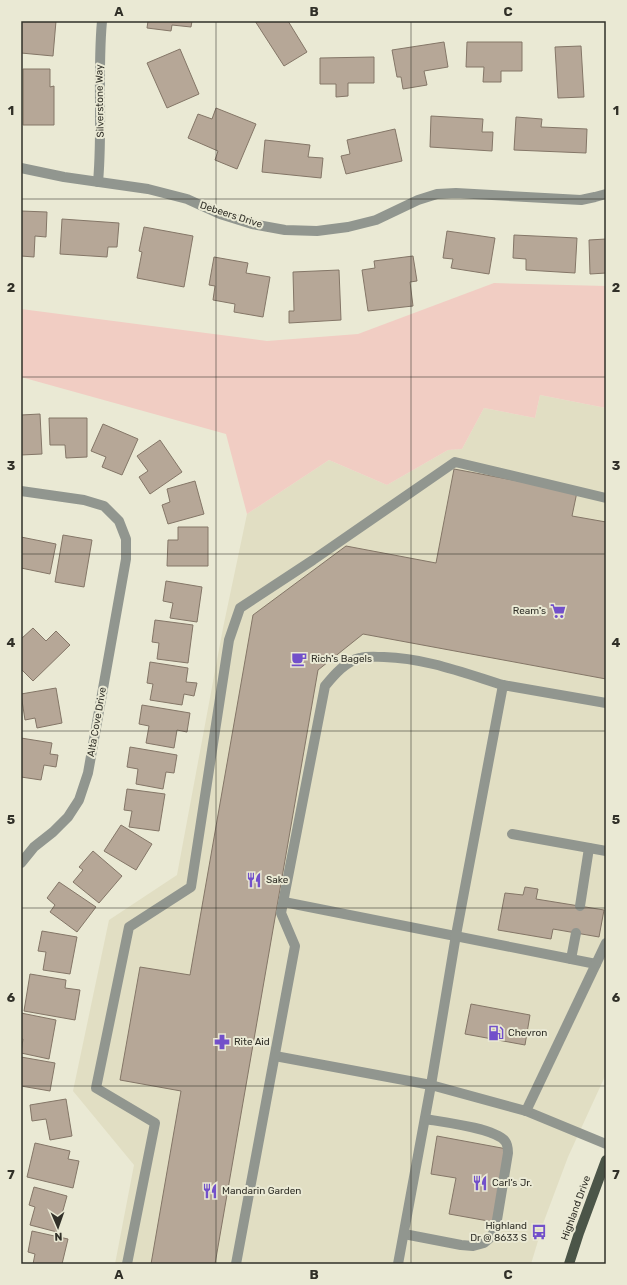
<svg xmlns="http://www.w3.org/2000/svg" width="627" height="1285" viewBox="0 0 627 1285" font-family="Rubik,sans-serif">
  <rect width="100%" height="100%" fill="#eae9d4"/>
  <path fill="#e1dec3" d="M540,395L606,408V1074L568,1157L544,1221L531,1264H115L134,1165L73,1091L109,920L177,875L223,628L247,514L329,460L387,485L448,450L462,449L484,408L535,418Z"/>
  <path fill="#f1cdc3" d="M494,283L606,286V408L540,395L535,418L484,408L462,449L448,450L387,485L329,460L247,514L226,434L21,377V309L267,341L358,334Z"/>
  <g fill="#b6a797" stroke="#847667">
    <path d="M21,21H56L53,56L21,53Z"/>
    <path d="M148,21H192L191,27L172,25L171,31L147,28Z"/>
    <path d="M255,21H288L307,52L284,66Z"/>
    <path d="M444,42L448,67L424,71L427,85L403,89L401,77H397L392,50Z"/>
    <path d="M467,42H522V71H501V82H483L484,67H466Z"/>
    <path d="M581,46L584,97L558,98L555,47Z"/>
    <path d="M180,49L199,94L167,108L147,63Z"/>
    <path d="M374,57V83H348V96L336,97V84H320V58Z"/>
    <path d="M23,69H50V87L54,86V125H23Z"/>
    <path d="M216,108L256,124L237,169L215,160L218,151L188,138L198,114L212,119Z"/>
    <path d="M431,116L483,119L482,132H493L492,151L430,147Z"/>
    <path d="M516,117L542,119L541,127L587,129L586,153L514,150Z"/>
    <path d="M395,129L402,161L346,174L341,156L350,154L347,140Z"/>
    <path d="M265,140L310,145L308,157L323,158L321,178L262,172Z"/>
    <path d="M21,211L47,212L46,237L35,236L34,257L21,256Z"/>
    <path d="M62,219L119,223L117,247H108L107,257L60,254Z"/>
    <path d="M144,227L193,236L184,287L137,278L142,252L139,251Z"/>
    <path d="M447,231L495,238L489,274L451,268L453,259L443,258Z"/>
    <path d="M514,235L577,238L575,273L526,270V259L513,258Z"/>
    <path d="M606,239V273L590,274L589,240Z"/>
    <path d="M413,256L417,281L410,282L413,306L368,311L362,270L375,268L374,261Z"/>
    <path d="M214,257L248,263L246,273L270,277L263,317L234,312L235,304L213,300L215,286L209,285Z"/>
    <path d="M339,270L341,320L289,323V311H294L293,272Z"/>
    <path d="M40,414L42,454L21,455V415Z"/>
    <path d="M49,418H87V457L66,458L65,445H50Z"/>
    <path d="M103,424L138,439L122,475L102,467L106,457L91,451Z"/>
    <path d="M160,440L182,472L150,494L139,477L148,471L137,456Z"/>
    <path d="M454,469L577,492L572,516L606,522V679L363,634L318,670L215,1264H151L181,1091L120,1080L140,967L190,975L253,615L346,546L436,563Z"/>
    <path d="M195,481L204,514L168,524L162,505L170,502L167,489Z"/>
    <path d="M178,527H208V566H167L168,540H178Z"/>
    <path d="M63,535L92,540L84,587L55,582Z"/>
    <path d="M21,537L56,544L50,574L21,568Z"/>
    <path d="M166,581L202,587L197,622L170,618L173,603L163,601Z"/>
    <path d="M155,620L193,625L188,663L157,659L159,643L152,642Z"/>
    <path d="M33,628L46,641L56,631L70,645L33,681L21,669V639Z"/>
    <path d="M150,662L188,668L186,682L197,683L194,696L184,694L182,705L150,700L153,684L147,683Z"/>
    <path d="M56,688L62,723L37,728L35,718L25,720L21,694Z"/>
    <path d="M142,705L190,713L187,732L177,730L174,748L146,743L149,726L139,724Z"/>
    <path d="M21,738L52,743L50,754L58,755L56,767L44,765L41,780L21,777Z"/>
    <path d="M130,747L177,755L174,773L166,772L163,789L136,784L138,769L127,767Z"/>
    <path d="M127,789L165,794L159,831L129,827L132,811L124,810Z"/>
    <path d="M121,825L152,844L136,870L104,851Z"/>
    <path d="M93,851L122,876L99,903L73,882L83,870L79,867Z"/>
    <path d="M59,882L96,907L77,932L50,912L55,905L47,898Z"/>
    <path d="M525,887L538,889L536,899L604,910L599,937L553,929L551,939L498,930L505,893L523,895Z"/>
    <path d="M42,931L77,937L70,974L43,970L46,952L38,951Z"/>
    <path d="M30,974L66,980L65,988L80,990L75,1020L24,1011Z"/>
    <path d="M471,1004L530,1015L525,1045L465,1034Z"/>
    <path d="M21,1013L56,1020L49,1059L21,1053L23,1039H21Z"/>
    <path d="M21,1057L55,1063L50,1091L21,1086Z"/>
    <path d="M66,1099L72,1136L50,1140L46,1119L32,1121L30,1105Z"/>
    <path d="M437,1136L507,1149L494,1222L449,1214L456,1178L431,1174Z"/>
    <path d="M35,1143L70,1151L68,1159L79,1161L73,1188L27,1177Z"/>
    <path d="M34,1187L67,1196L57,1232L30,1225L35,1207L29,1205Z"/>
    <path d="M32,1231L68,1239L62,1264H33L35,1254L28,1252Z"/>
  </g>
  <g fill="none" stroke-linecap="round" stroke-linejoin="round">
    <g stroke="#91968f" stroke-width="10">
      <path d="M512,834L606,851"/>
      <path d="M284,902L596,964"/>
      <path d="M580,906L589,848"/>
      <path d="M571,959L576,933"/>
      <path d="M275,1056L431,1085L526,1111L606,1144"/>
      <path d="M526,1111L606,943"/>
      <path d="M404,1234L461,1245L473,1246L484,1243L490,1238L494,1232L497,1220L508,1153C508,1149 508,1145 505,1141C494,1128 443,1122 425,1119"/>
      <path d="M127,1264L155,1123L96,1088L129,927L191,887L229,640L240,608L313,560L455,462L606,498"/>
      <path d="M236,1264L295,946L281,913L325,686C334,675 346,661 360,658C368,656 376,657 384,657C425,658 464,673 503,685"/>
      <path d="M398,1264L431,1085L456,935L503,685L606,703"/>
    </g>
    <g stroke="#91968f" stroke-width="10">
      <path d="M21,168L64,177L148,189L187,199L220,214L252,224L285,230L317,231L348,227L376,220L418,200L437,194L456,193L581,200L595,197L606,194"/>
      <path d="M98,182C103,128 97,75 102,21"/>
      <path d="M21,491L84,500L104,506L119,521L126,539V559L88,773L79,800L68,817L53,832L34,847L21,863"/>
    </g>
    <path stroke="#4b5548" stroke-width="10" d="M569,1264L579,1233L606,1160"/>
  </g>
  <path fill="none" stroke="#313028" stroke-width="1" stroke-opacity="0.55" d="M216,21V1264M411,21V1264M21,199H606M21,377H606M21,554H606M21,731H606M21,908H606M21,1086H606"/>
  <defs>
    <symbol id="supermarket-bare" viewBox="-9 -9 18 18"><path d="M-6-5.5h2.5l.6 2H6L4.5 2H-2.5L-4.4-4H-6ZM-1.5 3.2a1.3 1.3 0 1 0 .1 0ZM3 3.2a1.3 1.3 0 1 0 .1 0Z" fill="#7250ca" stroke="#eae9d4" stroke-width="2.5" paint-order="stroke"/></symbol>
    <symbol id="cafe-bare" viewBox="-9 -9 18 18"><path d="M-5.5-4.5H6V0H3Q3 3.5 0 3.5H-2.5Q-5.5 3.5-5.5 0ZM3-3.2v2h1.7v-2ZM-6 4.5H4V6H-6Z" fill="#7250ca" stroke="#eae9d4" stroke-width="2.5" paint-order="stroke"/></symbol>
    <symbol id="restaurant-bare" viewBox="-9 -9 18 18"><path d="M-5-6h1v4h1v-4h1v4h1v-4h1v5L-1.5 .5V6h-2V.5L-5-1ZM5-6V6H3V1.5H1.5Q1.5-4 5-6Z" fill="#7250ca" stroke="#eae9d4" stroke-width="2.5" paint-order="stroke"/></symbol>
    <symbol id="fuel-bare" viewBox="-9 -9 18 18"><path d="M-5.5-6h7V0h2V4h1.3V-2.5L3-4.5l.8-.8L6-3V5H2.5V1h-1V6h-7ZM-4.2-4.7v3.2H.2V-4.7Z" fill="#7250ca" stroke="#eae9d4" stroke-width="2.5" paint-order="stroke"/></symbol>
    <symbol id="pharmacy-bare" viewBox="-9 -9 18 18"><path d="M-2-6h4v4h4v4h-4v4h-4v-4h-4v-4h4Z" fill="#7250ca" stroke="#eae9d4" stroke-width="2.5" paint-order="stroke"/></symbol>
    <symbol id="bus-bare" viewBox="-9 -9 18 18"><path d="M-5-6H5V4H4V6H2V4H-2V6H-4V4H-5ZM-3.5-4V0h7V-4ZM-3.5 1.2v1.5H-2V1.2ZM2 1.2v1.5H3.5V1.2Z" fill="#7250ca" stroke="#eae9d4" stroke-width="2.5" paint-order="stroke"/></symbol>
  </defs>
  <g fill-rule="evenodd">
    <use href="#supermarket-bare" x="547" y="600" width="22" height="22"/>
    <use href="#cafe-bare" x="288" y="648" width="22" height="22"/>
    <use href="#restaurant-bare" x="243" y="869" width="22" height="22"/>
    <use href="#fuel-bare" x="485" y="1022" width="22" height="22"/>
    <use href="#pharmacy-bare" x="211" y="1031" width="22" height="22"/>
    <use href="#restaurant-bare" x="469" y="1172" width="22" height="22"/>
    <use href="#restaurant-bare" x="199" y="1180" width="22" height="22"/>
    <use href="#bus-bare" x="528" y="1221" width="22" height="22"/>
  </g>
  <g text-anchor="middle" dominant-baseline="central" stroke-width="4" stroke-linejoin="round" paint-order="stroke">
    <g font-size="10" fill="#313028" stroke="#eae9d4">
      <text transform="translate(100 101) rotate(-91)">Silverstone Way</text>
      <text transform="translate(231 215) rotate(18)">Debeers Drive</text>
      <text transform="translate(97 722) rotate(-80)">Alta Cove Drive</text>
      <text transform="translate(576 1208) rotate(-70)">Highland Drive</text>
    </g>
    <g font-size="10" fill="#313028" stroke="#eae9d4" text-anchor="start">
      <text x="546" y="611" text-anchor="end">Ream's</text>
      <text x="311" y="659">Rich's Bagels</text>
      <text x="266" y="880">Sake</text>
      <text x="508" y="1033">Chevron</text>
      <text x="234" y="1042">Rite Aid</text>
      <text x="492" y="1183">Carl's Jr.</text>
      <text x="222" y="1191">Mandarin Garden</text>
      <text x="527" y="1226" text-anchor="end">Highland<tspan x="527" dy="12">Dr @ 8633 S</tspan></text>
    </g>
  </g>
  <rect width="627" height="1285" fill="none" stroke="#eae9d4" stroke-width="44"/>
  <g transform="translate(58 1227) rotate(178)" stroke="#eae9d4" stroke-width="3" paint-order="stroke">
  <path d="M0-3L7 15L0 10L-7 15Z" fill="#313028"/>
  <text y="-6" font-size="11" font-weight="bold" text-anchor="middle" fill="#313028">N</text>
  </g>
  <rect x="22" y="22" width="583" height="1241" fill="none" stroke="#313028" stroke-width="1.5"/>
  <g font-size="13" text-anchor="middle" font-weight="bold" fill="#313028">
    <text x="119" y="16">A</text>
    <text x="314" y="16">B</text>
    <text x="508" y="16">C</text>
    <text x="11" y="115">1</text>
    <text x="616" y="115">1</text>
    <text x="11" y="292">2</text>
    <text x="616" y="292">2</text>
    <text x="11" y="470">3</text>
    <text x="616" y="470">3</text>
    <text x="11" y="647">4</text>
    <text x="616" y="647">4</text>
    <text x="11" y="824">5</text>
    <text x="616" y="824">5</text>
    <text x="11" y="1002">6</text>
    <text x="616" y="1002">6</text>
    <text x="11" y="1179">7</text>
    <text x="616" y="1179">7</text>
    <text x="119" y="1279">A</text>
    <text x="314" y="1279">B</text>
    <text x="508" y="1279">C</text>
  </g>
</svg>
